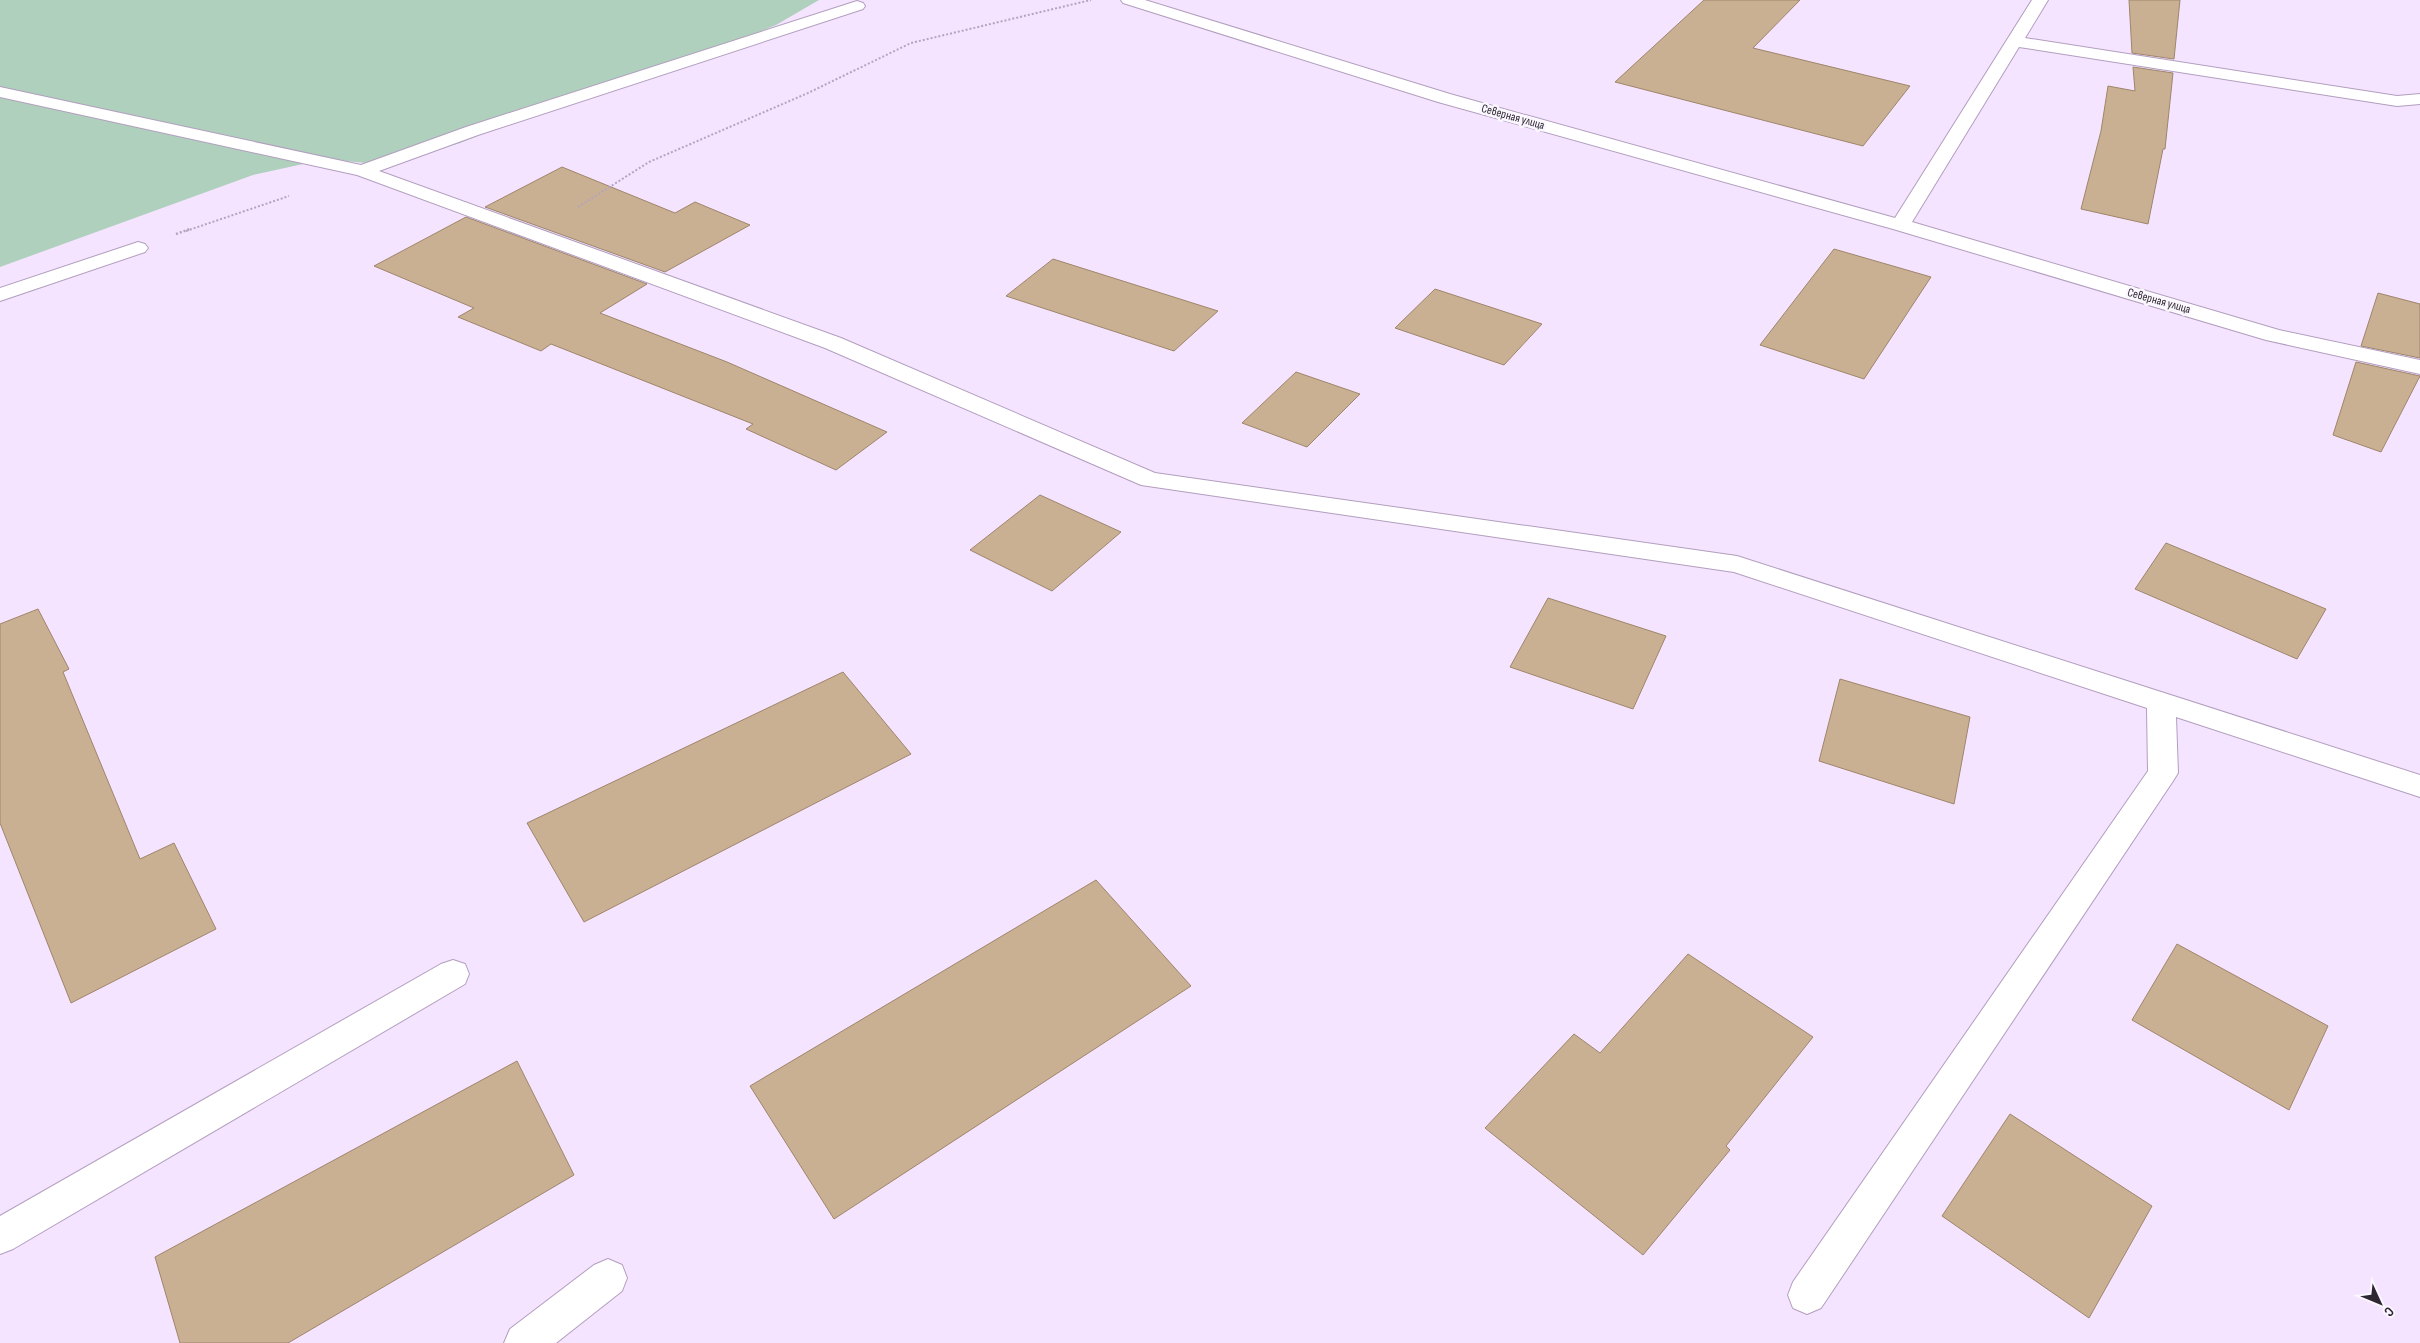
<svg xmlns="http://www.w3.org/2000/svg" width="2420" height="1343" viewBox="0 0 2420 1343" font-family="'Sofia Sans Condensed',sans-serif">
  <rect width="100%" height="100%" fill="#f5e4ff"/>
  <path fill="#afd0bc" d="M0,0H819L776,25L737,41L610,82L460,143L413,157L366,163L326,159L253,175L0,267Z"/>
  <g fill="#cab093" stroke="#9e856a">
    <path d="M1704,0H1800L1753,48L1910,86L1863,146L1615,82Z"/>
    <path d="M2129,0H2180L2174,59L2132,53Z"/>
    <path d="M2133,67L2173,73L2165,149H2163L2148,224L2081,209L2101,131L2108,86L2135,91Z"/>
    <path d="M562,167L675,213L695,202L750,225L665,272L485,207Z"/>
    <path d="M466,217L647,284L600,313L727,362L887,432L836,470L746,429L753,424L551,344L541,351L458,317L474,308L374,266Z"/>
    <path d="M1834,249L1931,277L1864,379L1760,345Z"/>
    <path d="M1053,259L1218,311L1174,351L1006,296Z"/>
    <path d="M1435,289L1542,324L1504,365L1395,328Z"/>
    <path d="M2378,293L2420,304V358L2361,346Z"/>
    <path d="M2356,362L2420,376L2381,452L2333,435Z"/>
    <path d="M1296,372L1360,394L1307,447L1242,423Z"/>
    <path d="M1040,495L1121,532L1052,591L970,550Z"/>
    <path d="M2166,543L2326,609L2297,659L2135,589Z"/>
    <path d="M1548,598L1666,636L1633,709L1510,667Z"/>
    <path d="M38,609L69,669L63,672L140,859L174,843L216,929L71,1003L0,823V624Z"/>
    <path d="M843,672L911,754L584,922L527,823Z"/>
    <path d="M1840,679L1970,717L1954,804L1819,761Z"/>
    <path d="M1096,880L1191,986L834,1219L750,1086Z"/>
    <path d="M2177,944L2328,1026L2289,1110L2132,1020Z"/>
    <path d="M1688,954L1813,1037L1726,1146L1730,1150L1643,1255L1485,1128L1574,1034L1600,1053Z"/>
    <path d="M517,1061L574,1175L288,1343H180L155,1257Z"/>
    <path d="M2010,1114L2152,1206L2089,1318L1942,1216Z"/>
  </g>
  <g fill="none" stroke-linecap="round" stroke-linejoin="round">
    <defs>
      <g id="minor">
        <path d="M1121,0H1145L1450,94L1895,218L2032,0H2048L2025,38L2397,96L2420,94V104L2397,106L2019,47L1912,222L2279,330L2420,360V374L2266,340L1893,229L1438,102L1123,3Z"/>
        <path d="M857,1L863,3L865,6L863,9L478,135L379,171L841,338L1155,473L1737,556L2420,775V797L2176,717L2178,773L2173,781L1821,1308L1807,1314L1793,1308L1788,1295L1793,1282L2148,771L2147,708L1734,572L1141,485L825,348L357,175L0,97V87L361,165L466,127Z"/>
        <path d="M138,242L145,244L148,248L145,252L0,301V288Z"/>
        <path d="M453,960L465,964L469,974L465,984L13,1249L0,1254V1216L441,964Z"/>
        <path d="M608,1259L622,1265L627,1278L622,1291L556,1343H504L510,1329L594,1265Z"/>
      </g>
    </defs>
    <use href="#minor" stroke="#b29ebe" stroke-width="2"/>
    <g stroke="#b3a5bb" stroke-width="2" stroke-dasharray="2 2" stroke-linecap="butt">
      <path d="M578,207L649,162L808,93L911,43L1091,0"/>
      <path d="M186,231L289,196"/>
    </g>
    <path stroke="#b3a5bb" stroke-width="2.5" stroke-dasharray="2 2" stroke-linecap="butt" d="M176,234L190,229"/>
    <use href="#minor" fill="#fff" fill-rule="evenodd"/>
  </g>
  <g text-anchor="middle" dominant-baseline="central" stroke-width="5" stroke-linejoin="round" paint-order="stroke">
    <g font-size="12" fill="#2e2733" stroke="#fbf7fe">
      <text transform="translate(1513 117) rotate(16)">Северная улица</text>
      <text transform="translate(2159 301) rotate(16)">Северная улица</text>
    </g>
  </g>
  <g transform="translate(2380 1303) rotate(134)" stroke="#fbf7fe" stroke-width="4" paint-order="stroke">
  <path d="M0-4L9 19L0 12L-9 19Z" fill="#2e2733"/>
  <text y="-8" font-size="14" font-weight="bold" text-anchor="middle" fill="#2e2733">С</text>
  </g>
</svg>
